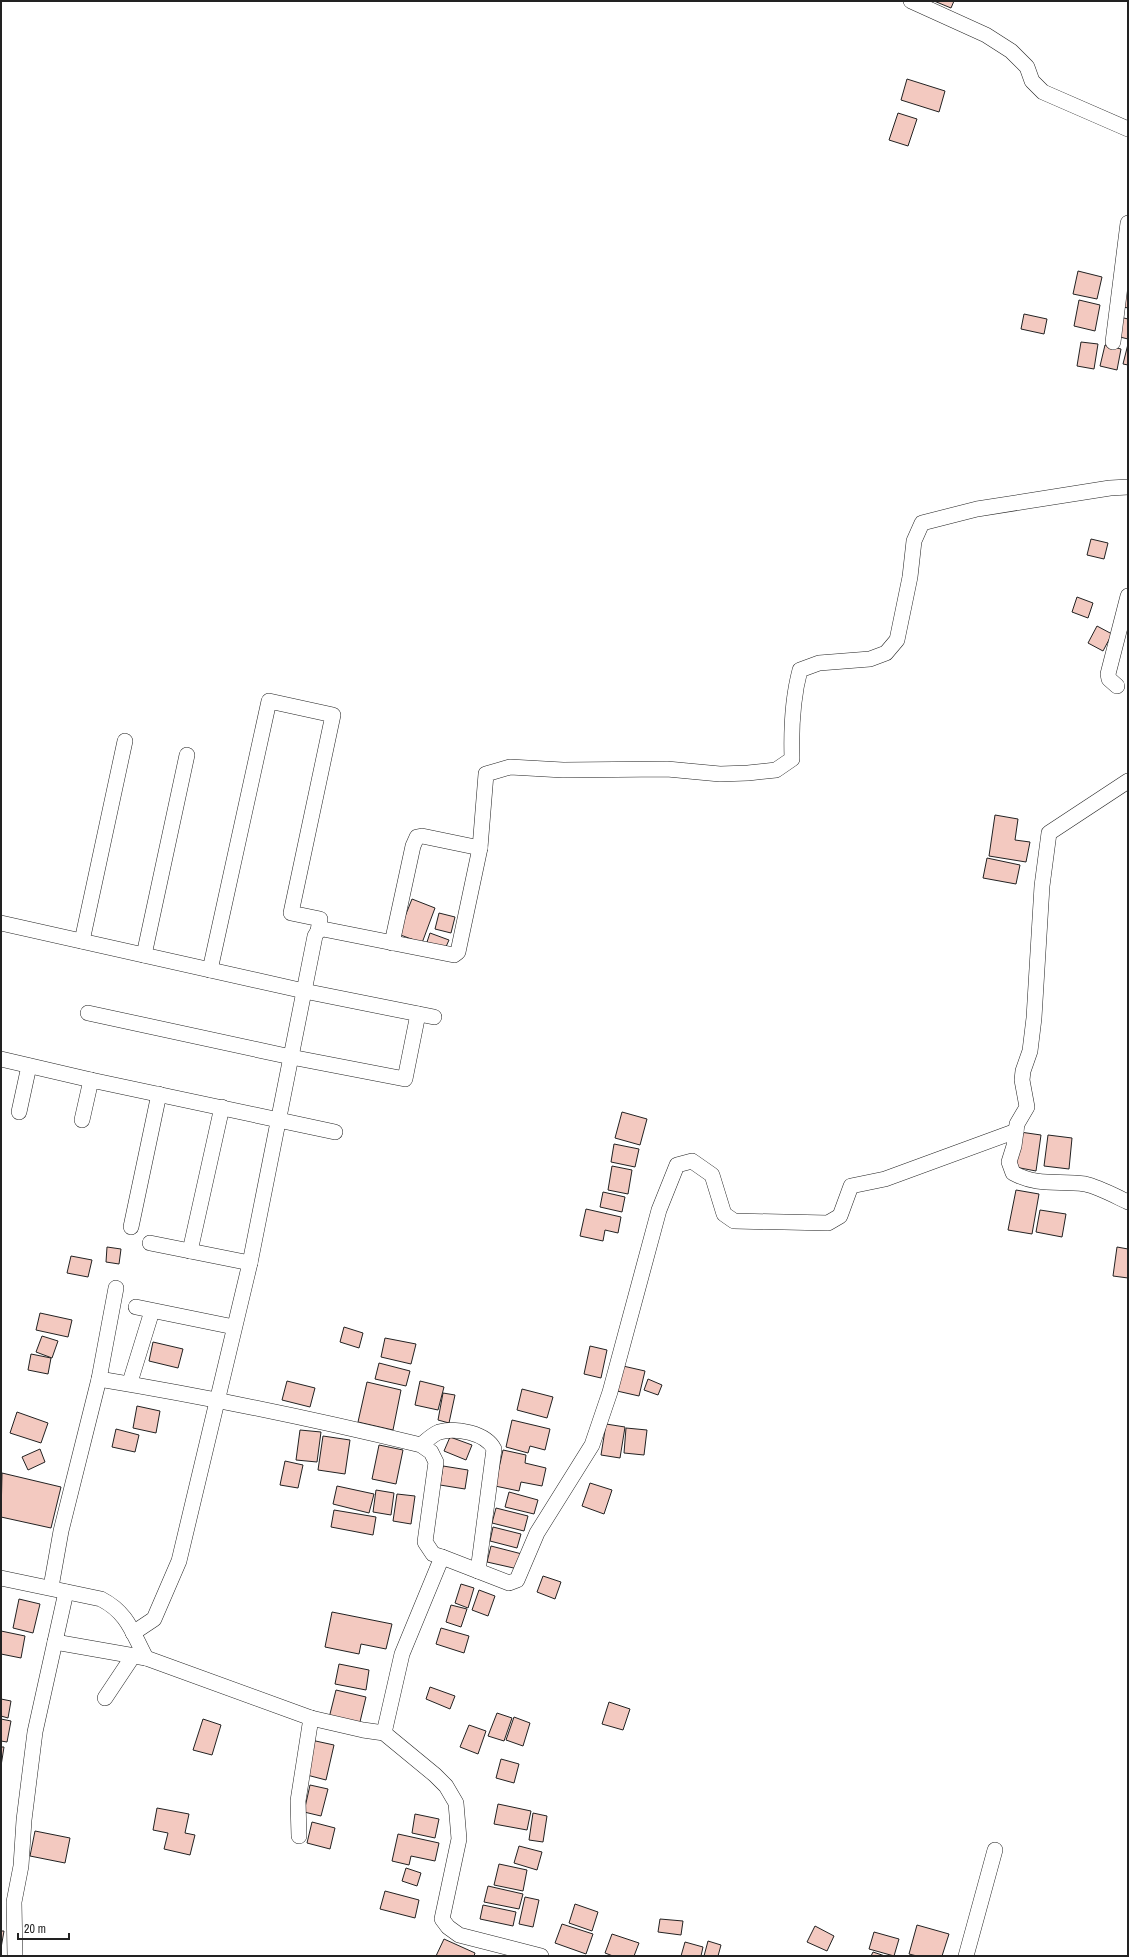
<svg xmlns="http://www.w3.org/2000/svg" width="1129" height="1957" viewBox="0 0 1129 1957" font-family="'Archivo Narrow',sans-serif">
  <rect width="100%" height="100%" fill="#fff"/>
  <g fill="#f3c9c0" stroke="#222">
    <path d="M934,1H954L951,8Z"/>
    <path d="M907,79L945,91L939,112L901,100Z"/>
    <path d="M898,113L917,119L908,146L889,140Z"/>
    <path d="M1078,271L1102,277L1097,299L1073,294Z"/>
    <path d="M1123,290L1128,291V308L1119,306Z"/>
    <path d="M1079,300L1100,305L1095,331L1074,326Z"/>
    <path d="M1024,314L1047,319L1044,334L1021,329Z"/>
    <path d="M1120,317L1128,319V339L1116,336Z"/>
    <path d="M1081,342L1098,344L1094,369L1077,366Z"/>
    <path d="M1128,344V365L1123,364Z"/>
    <path d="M1105,345L1121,349L1117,370L1100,366Z"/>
    <path d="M1091,539L1108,543L1104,559L1087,555Z"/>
    <path d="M1077,597L1093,603L1088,618L1072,612Z"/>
    <path d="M1097,626L1112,634L1103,651L1088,643Z"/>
    <path d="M995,815L1018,819L1015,840L1030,842L1026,862L989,856Z"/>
    <path d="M987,858L1020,865L1016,884L983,878Z"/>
    <path d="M412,899L435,908L422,943L398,934Z"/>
    <path d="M439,913L455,917L451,933L435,929Z"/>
    <path d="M430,933L449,940L445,949L427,942Z"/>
    <path d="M622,1112L647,1119L640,1145L615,1138Z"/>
    <path d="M1020,1132L1041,1135L1036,1171L1015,1167Z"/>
    <path d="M1048,1135L1072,1138L1069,1169L1044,1166Z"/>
    <path d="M614,1144L639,1149L635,1167L611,1162Z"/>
    <path d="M612,1166L632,1170L628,1194L608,1190Z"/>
    <path d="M1016,1190L1039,1194L1032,1234L1008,1230Z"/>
    <path d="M603,1192L625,1197L622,1212L600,1207Z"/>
    <path d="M586,1209L621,1217L618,1233L605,1230L603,1241L580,1236Z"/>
    <path d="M1040,1210L1066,1214L1062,1237L1036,1232Z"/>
    <path d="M107,1247L121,1249L119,1264L106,1262Z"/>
    <path d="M1117,1247L1128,1249V1278L1113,1276Z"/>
    <path d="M71,1256L92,1260L88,1277L67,1273Z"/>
    <path d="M40,1313L72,1320L68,1337L36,1330Z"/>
    <path d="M344,1327L363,1333L359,1348L340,1342Z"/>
    <path d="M42,1336L58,1341L52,1358L36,1352Z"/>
    <path d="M385,1338L416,1344L411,1364L381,1357Z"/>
    <path d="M153,1342L183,1349L178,1368L149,1361Z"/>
    <path d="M590,1346L607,1350L601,1378L584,1374Z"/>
    <path d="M31,1354L51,1358L48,1374L28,1370Z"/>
    <path d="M379,1363L410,1371L406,1386L375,1379Z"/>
    <path d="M623,1366L645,1371L639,1396L617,1391Z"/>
    <path d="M648,1379L662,1385L658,1395L644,1390Z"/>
    <path d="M287,1381L315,1388L310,1407L282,1400Z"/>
    <path d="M420,1381L444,1387L438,1410L415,1405Z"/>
    <path d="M367,1382L401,1390L393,1430L358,1422Z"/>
    <path d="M522,1389L553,1397L547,1418L517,1410Z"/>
    <path d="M443,1393L455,1395L449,1423L438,1420Z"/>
    <path d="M137,1406L160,1411L156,1433L133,1428Z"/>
    <path d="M17,1412L48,1423L41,1443L10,1433Z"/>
    <path d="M512,1420L550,1429L545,1450L530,1446L528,1453L506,1447Z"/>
    <path d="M606,1424L625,1427L620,1458L601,1455Z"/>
    <path d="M626,1428L647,1430L644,1455L624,1453Z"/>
    <path d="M116,1429L139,1435L135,1452L112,1447Z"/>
    <path d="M300,1430L321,1432L317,1462L296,1460Z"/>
    <path d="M323,1436L350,1440L345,1474L318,1470Z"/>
    <path d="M450,1437L472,1445L466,1460L444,1451Z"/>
    <path d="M379,1445L403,1450L396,1484L372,1479Z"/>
    <path d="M40,1449L45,1462L28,1470L22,1457Z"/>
    <path d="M503,1450L526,1455L525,1463L546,1468L542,1486L521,1482L519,1491L495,1486Z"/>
    <path d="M285,1461L303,1465L298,1488L280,1485Z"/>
    <path d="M443,1466L468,1470L465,1489L440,1485Z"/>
    <path d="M2,1473L61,1487L51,1528L1,1517Z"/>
    <path d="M590,1483L612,1490L604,1514L582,1506Z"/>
    <path d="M337,1486L374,1494L369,1513L333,1504Z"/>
    <path d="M376,1490L394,1493L391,1515L373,1512Z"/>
    <path d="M509,1492L538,1500L534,1514L505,1507Z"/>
    <path d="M397,1494L415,1496L411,1524L393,1521Z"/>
    <path d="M496,1508L528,1516L524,1531L492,1523Z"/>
    <path d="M334,1510L376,1517L373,1535L331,1527Z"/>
    <path d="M493,1527L521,1534L517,1548L490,1541Z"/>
    <path d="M491,1546L522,1554L518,1569L487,1562Z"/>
    <path d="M543,1576L561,1582L555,1599L537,1592Z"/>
    <path d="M461,1584L474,1588L468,1608L455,1603Z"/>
    <path d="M479,1590L495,1596L488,1616L472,1610Z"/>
    <path d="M19,1599L40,1604L33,1633L13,1628Z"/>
    <path d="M451,1605L467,1609L461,1627L446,1622Z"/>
    <path d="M332,1612L392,1624L386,1649L361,1644L359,1654L325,1647Z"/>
    <path d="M441,1628L469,1636L464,1653L436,1644Z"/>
    <path d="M1,1631L25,1636L21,1658L1,1654Z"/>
    <path d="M339,1664L369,1670L366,1690L335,1684Z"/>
    <path d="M430,1687L455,1696L450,1709L426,1699Z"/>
    <path d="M336,1690L366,1697L359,1726L329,1718Z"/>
    <path d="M1,1699L11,1701L8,1718L1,1716Z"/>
    <path d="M609,1702L630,1709L623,1730L602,1724Z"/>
    <path d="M497,1713L512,1718L504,1741L488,1736Z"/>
    <path d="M514,1717L530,1723L523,1746L506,1740Z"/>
    <path d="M1,1719L11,1721L7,1742L1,1741Z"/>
    <path d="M203,1719L221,1725L212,1755L193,1750Z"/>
    <path d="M469,1725L486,1731L478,1754L460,1747Z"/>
    <path d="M311,1740L334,1745L326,1780L303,1774Z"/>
    <path d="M1,1747H4L1,1766Z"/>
    <path d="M501,1759L519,1764L514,1783L496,1778Z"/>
    <path d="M310,1785L328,1789L321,1816L304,1812Z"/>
    <path d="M498,1804L531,1811L527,1830L494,1824Z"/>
    <path d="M157,1808L189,1814L185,1833L195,1835L190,1855L164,1849L168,1833L153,1830Z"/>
    <path d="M533,1813L547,1816L543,1842L529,1840Z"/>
    <path d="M415,1814L439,1819L435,1838L412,1833Z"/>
    <path d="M312,1822L335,1828L330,1849L307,1843Z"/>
    <path d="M35,1831L70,1838L65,1863L30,1856Z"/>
    <path d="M398,1834L439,1843L435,1861L411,1856L409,1865L392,1861Z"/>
    <path d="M519,1846L542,1852L537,1870L514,1863Z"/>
    <path d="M499,1864L527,1870L523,1891L494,1885Z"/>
    <path d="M406,1868L421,1873L417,1886L402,1881Z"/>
    <path d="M488,1886L523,1894L519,1909L484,1902Z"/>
    <path d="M385,1891L419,1900L415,1918L380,1909Z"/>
    <path d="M525,1897L539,1900L533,1927L519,1924Z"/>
    <path d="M575,1904L598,1912L592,1931L569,1923Z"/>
    <path d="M483,1905L516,1912L513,1926L480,1919Z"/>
    <path d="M660,1919L683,1921L681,1935L658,1932Z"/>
    <path d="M562,1924L593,1934L586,1954L555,1943Z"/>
    <path d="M917,1925L949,1934L942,1956H917L909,1954Z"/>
    <path d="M815,1926L834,1936L827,1951L807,1942Z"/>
    <path d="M1,1931H4L1,1948Z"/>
    <path d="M874,1932L899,1939L894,1956L869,1949Z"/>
    <path d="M612,1934L639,1943L634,1956H613L605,1953Z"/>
    <path d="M444,1939L475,1953L474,1956H436Z"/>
    <path d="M708,1941L721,1945L718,1956H704Z"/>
    <path d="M685,1942L703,1947L701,1956H681Z"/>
    <path d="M873,1952L885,1956H871Z"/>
  </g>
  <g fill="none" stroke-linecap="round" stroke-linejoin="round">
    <defs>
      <g id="street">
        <path d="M911,1L986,35L1011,51L1027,67L1032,81L1043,92L1128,129"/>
        <path d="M1113,342L1128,223"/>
        <path d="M1117,686L1109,679L1108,674L1128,596"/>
        <path d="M1128,781L1049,833L1042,886L1034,1018L1030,1051L1023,1071L1022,1080L1027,1107L1017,1124L1014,1146L1009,1162L1013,1173C1039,1187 1059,1180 1085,1184C1099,1187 1115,1196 1128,1202"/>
        <path d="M1,923L304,991L434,1017"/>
        <path d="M82,941L125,741"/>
        <path d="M392,943L413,846L417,837L422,836L480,848"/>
        <path d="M144,955L187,755"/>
        <path d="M210,970L269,701L333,715L291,913L320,919L318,931"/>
        <path d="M88,1013L291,1057L405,1079L418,1014"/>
        <path d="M1,1059L91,1080"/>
        <path d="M19,1112L29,1066"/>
        <path d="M82,1120L91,1080L335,1132"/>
        <path d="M131,1227L159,1094"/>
        <path d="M150,1243L250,1263"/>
        <path d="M190,1251L222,1107"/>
        <path d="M136,1307L234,1327"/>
        <path d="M99,1379C208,1397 314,1419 421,1445L431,1452L436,1462L425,1542L433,1554L442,1557"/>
        <path d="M131,1379L152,1311"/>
        <path d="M421,1445C427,1440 432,1435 439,1432C456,1427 486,1433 494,1449L478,1571"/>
        <path d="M1,1578L101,1599C128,1613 132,1632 146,1658L311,1718L363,1730L384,1733L435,1775L446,1786L456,1803L459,1839L442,1919L448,1927L459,1935L541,1956"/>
        <path d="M51,1587L61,1531L99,1379L116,1288"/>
        <path d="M133,1633L154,1619L179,1561L250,1263L315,936L318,931L323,929L454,955L458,952L480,848L486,774L510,767L563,770L667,769L720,774L748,773L776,770L792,759C791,728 792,700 800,670L819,663L870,659L886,653L897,640L910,577L914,541L922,523L977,509L1110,488L1128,487"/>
        <path d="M55,1642L146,1658"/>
        <path d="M105,1698L133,1656"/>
        <path d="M384,1733L402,1654L442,1557L509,1583L517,1580L537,1533L592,1445L610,1392L659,1210L677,1165L692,1161L712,1175L724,1214L734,1221L828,1223L840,1216L851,1186L885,1179L1016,1131"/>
        <path d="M299,1836L298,1801L311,1718"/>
        <path d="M15,1956L14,1902L21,1866L24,1820L35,1732L66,1592"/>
        <path d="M966,1956L995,1850"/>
      </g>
    </defs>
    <use href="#street" stroke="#222" stroke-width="16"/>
    <use href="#street" stroke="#fff" stroke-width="15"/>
  </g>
  <rect width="1129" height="1957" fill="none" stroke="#222222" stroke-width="4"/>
  <path d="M18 1933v6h51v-6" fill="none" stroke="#222222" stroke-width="2"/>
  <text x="24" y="1933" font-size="12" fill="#222222" stroke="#ffffff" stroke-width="3" paint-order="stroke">20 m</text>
</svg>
